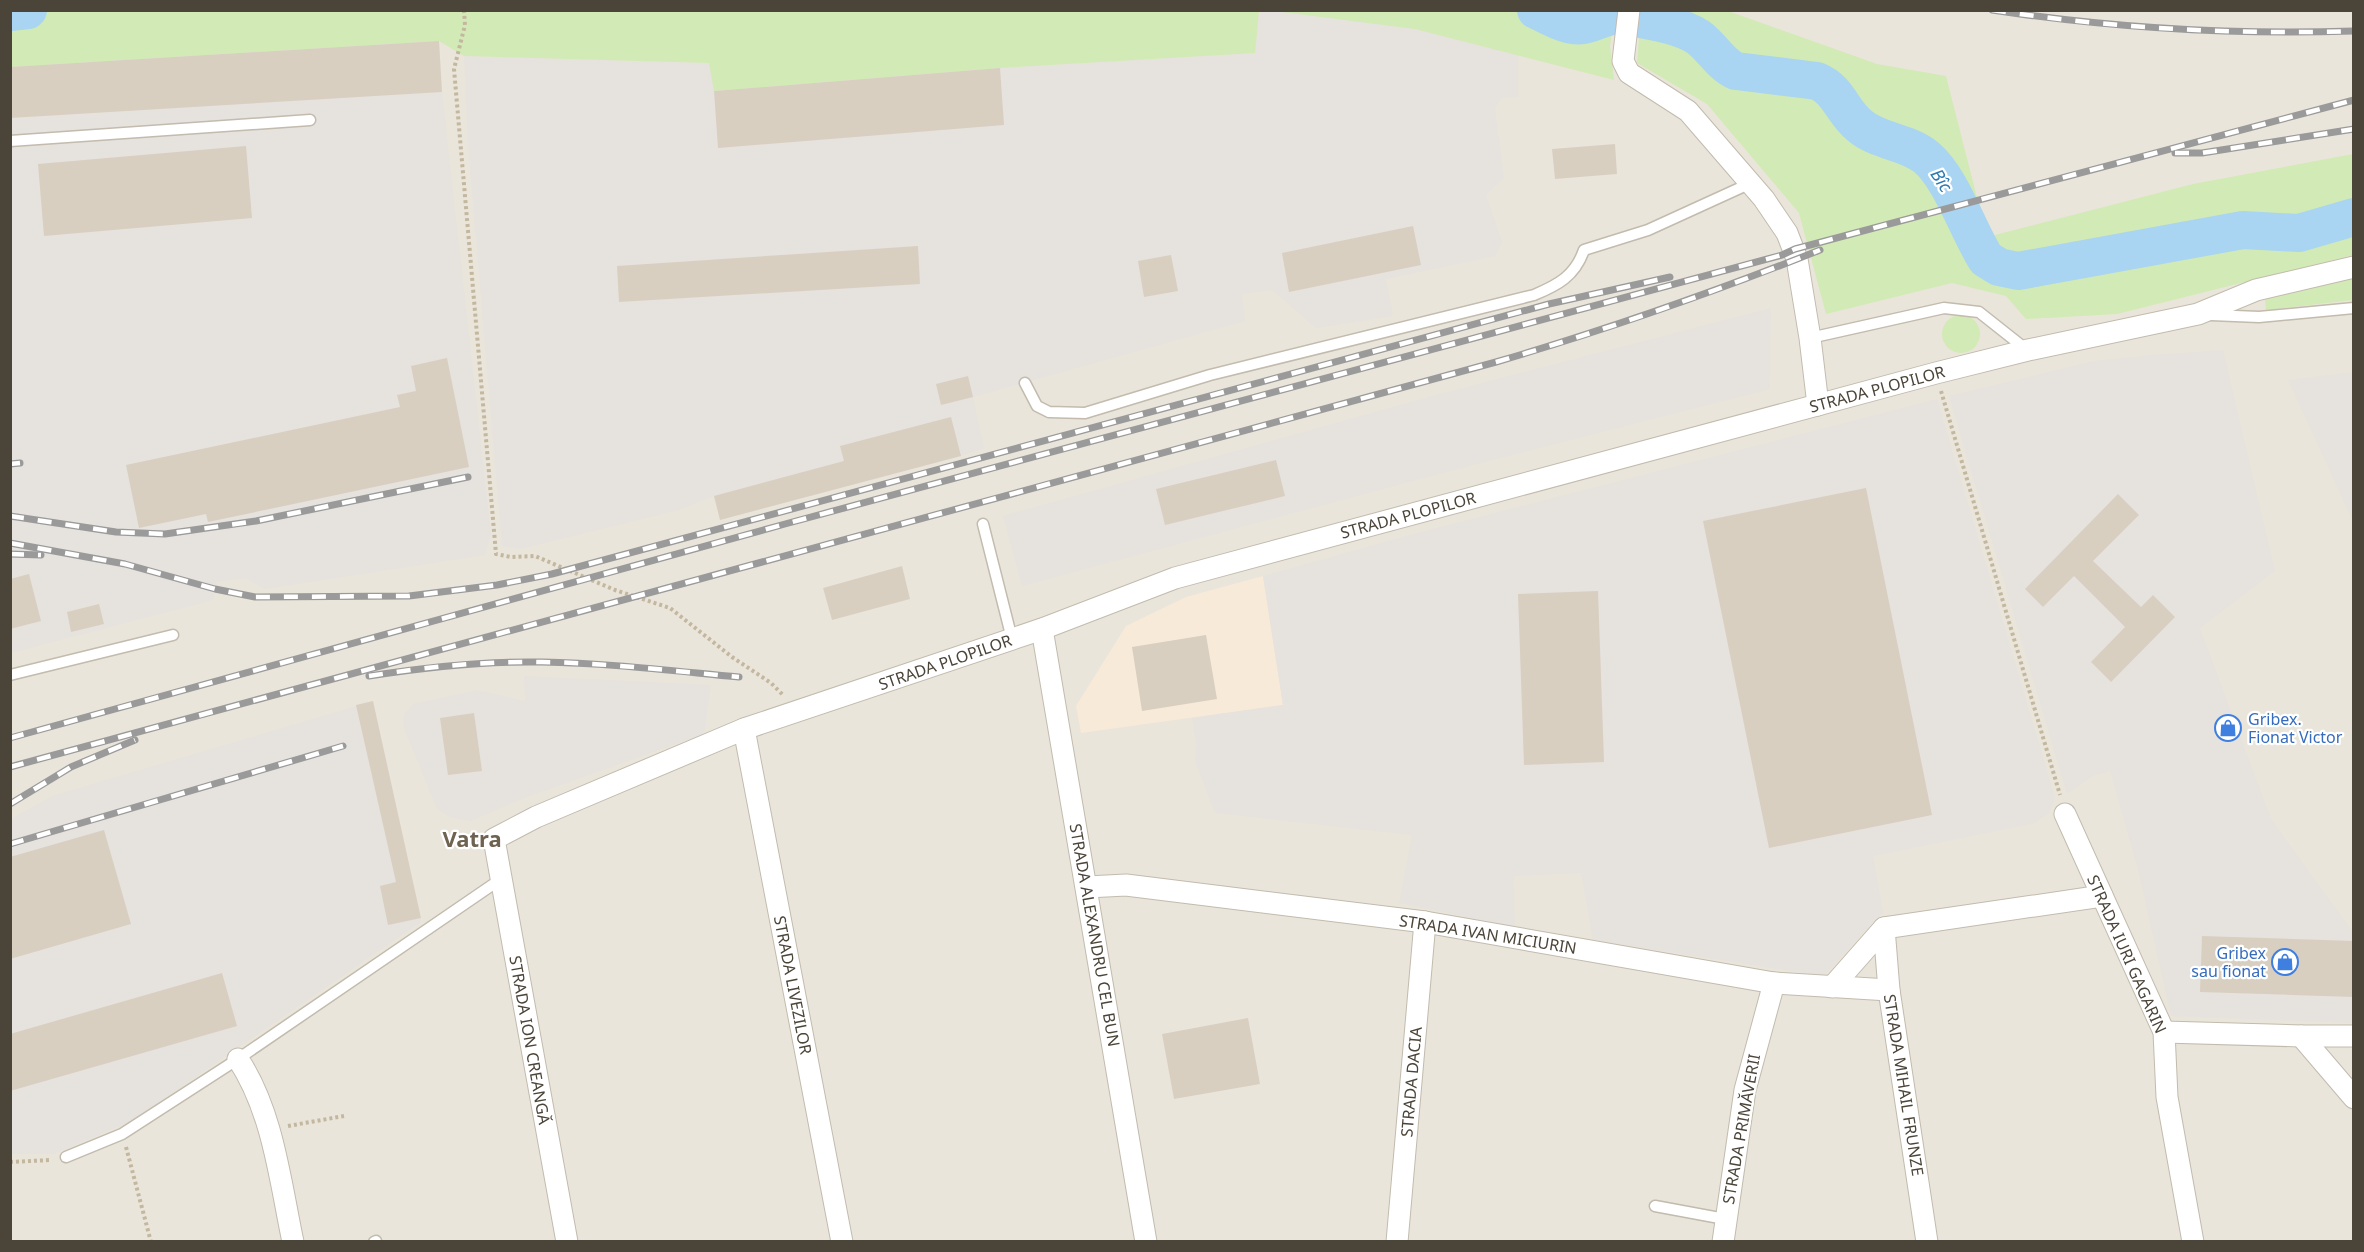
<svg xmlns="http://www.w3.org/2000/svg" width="2364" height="1252" viewBox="0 0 2364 1252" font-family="'Noto Sans',sans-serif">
  <rect width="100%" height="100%" fill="#f6f3ec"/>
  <path fill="#eae5da" d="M10,11H2353V1241H11Z"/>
  <path fill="#f7ead8" d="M1263,576L1283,705L1081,733L1076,706L1126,626L1186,597Z"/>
  <g fill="#e6e2dd">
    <path d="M1274,10L1415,29L1518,55V97L1501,98L1495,109L1504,178L1486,195L1502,242L1495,256L1386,279L1393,316L1316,328L1272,290L1242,294L1245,321L973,397L984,448L961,456L720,520L714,496L678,510L521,549L502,546L468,145L464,56L710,63L715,91L1000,68L1254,53L1259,11Z"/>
    <path d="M439,41L442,92L491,533L485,555L265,589L245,578L216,582L213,600L11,653V67Z"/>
    <path d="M1771,308L1770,389L1450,471L1022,586L1003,516L1432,396Z"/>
    <path d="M2223,350L2275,571L2200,628L2271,819L2353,932V1023L2171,1016L2138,870L2110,771L2093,776L2067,794L1949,396L2094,361L2151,355Z"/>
    <path d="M2353,372H2354L2353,521L2288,380Z"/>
    <path d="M1937,399L2055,798L2049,813L2035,823L1873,856L1883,912L1824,976L1593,940L1581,873L1514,876L1515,927L1399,903L1412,835L1215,813L1195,762L1196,743L1192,718L1283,705L1263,576L1417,533Z"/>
    <path d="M524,676L711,685L704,734L527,797L470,821L450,817L437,809L403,726L404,714L413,704L477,690L525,701Z"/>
    <path d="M373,701L421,922L130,1122L53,1154H11V819L52,796Z"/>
  </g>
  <g fill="#d2eab5">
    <path d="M11,10L1259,11L1255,53L1000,68L714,91L709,63L464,56L439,41L11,67Z"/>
    <path d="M1274,11H1615L1610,46L1614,80L1415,29Z"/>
    <path d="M1728,11L1877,64L1946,76L1987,237L2193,184L2353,154V255L2117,314L2026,319L2006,296L1952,283L1826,314L1799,213L1707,104L1637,63L1641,11Z"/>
    <path d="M2353,278V300L2266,310L2265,299Z"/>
    <circle cx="1961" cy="334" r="19"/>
  </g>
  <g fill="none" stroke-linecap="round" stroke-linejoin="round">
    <g stroke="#a9d4f2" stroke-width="38">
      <path d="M1536,10C1549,16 1568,28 1583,25C1596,23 1606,15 1621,15C1645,21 1676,23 1698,37C1712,47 1721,65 1736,71L1817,81C1839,90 1842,112 1860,126C1879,142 1906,141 1926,157C1952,179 1967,229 1986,259L1999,267L2018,271L2243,230L2299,233L2354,217"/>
      <path d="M10,12L28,10"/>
    </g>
  </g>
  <g fill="#d8cfc1">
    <path d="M439,41L442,92L10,118V67Z"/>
    <path d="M1000,68L1004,125L718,148L714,91Z"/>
    <path d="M1615,144L1617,174L1555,179L1552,149Z"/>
    <path d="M246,146L252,218L44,236L38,164Z"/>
    <path d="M1413,226L1421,265L1289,292L1282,253Z"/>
    <path d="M918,246L920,284L619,302L617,266Z"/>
    <path d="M1171,255L1178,291L1144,297L1138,261Z"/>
    <path d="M447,358L469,467L208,522L206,514L139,528L126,465L400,407L397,395L416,391L411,366Z"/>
    <path d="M968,376L973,397L941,405L936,384Z"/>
    <path d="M951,417L961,456L720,520L714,496L844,461L840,446Z"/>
    <path d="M1276,460L1285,496L1165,525L1156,489Z"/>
    <path d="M1866,488L1932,815L1769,848L1703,521Z"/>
    <path d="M2118,494L2139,515L2093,561L2141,607L2153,595L2175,617L2111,682L2091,662L2125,627L2074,576L2043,607L2025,589Z"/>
    <path d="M902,566L910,599L832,620L823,588Z"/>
    <path d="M29,574L41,621L10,629V579Z"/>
    <path d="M1598,591L1604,762L1524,765L1518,594Z"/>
    <path d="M99,604L104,624L71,632L67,612Z"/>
    <path d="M1206,635L1217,699L1142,711L1132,647Z"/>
    <path d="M373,701L421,918L388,925L380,886L396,882L356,705Z"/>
    <path d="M474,713L482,771L448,775L440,718Z"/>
    <path d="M104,830L131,924L10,959V857Z"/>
    <path d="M2202,936L2354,941V997L2200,992Z"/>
    <path d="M222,973L237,1026L10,1091V1034Z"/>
    <path d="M1248,1018L1260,1084L1174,1099L1162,1034Z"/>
  </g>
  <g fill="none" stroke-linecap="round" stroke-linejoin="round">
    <defs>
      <g id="lane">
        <path d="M10,141L310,120"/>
        <path d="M2211,315L2259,317L2354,308"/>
        <path d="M1810,338L1944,308L1979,312L2027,350"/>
        <path d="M1025,383L1037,406L1049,412L1085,413L1210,375L1534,295C1558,285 1575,276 1584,250L1648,230L1751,183"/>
        <path d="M983,524L1012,639"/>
        <path d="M10,675L173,635"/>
        <path d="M66,1157L122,1134L238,1059L501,879"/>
        <path d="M1655,1206L1725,1219"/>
        <path d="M374,1242L376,1241"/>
      </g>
      <g id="street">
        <path d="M1629,10L1623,61L1629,73L1688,111L1764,199L1787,233L1797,259L1810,338L1818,405"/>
        <path d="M1042,629L1146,1242"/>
        <path d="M744,729L842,1242"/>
        <path d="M2065,814L2164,1032L2167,1097L2193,1242"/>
        <path d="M1087,887L1126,885L1425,922L1774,983L1889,990"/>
        <path d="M1884,928L1889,990L1927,1242"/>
        <path d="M1832,987L1884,928L2102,896"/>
        <path d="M2164,1032L2301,1036H2354"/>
        <path d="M2301,1036L2354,1098"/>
        <path d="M238,1059C273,1112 280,1180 293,1242"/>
        <path d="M567,1242L494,839L536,817L744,729L1042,629L1175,578L1936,373L2028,350L2198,314L2256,290L2354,267"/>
        <path d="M1397,1242L1425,922"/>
        <path d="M1723,1242L1745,1090L1774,983"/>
      </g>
    </defs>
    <use href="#lane" stroke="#c2bbae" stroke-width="13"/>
    <use href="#street" stroke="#c2bbae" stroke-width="23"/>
    <g stroke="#c4b79f" stroke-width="4" stroke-dasharray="3 3" stroke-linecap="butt">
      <path d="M464,10L465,25L454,69L496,554L511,557L535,556L615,590L670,608L732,657L771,683L783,695"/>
      <path d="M1941,391L2060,795"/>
      <path d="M288,1126L344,1116"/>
      <path d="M126,1147L151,1242"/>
      <path d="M10,1162L51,1160"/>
    </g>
    <use href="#lane" stroke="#fff" stroke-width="10"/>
    <use href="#street" stroke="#fff" stroke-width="21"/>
    <defs>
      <g id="rail">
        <path d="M1992,10C2112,28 2232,35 2354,31"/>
        <path d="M2175,153H2202L2354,129"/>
        <path d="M10,464L20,463"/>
        <path d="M10,516L116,532L165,534L256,521L468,477"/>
        <path d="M10,543L125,564L215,589L255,597L409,596L497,585L552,574L1549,304L1670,277"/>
        <path d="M10,554L41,555"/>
        <path d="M369,676C426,667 484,661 542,662C608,663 674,671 739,677"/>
        <path d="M10,738L785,524L1782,255L1795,249L2354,100"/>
        <path d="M10,767L1496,362C1606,330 1714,292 1820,250"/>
        <path d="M10,804L71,767L135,740"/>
        <path d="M10,844L343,746"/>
      </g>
    </defs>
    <use href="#rail" stroke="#9a9a9a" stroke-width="7"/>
    <use href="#rail" stroke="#fff" stroke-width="4.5" stroke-dasharray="14" stroke-linecap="butt"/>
  </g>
  <defs>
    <symbol id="shop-ring" viewBox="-11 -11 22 22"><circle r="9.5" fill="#fff" stroke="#3f7fe0" stroke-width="1.5"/><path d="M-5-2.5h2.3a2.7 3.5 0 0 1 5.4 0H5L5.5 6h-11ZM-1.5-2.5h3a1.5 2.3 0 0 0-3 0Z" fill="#3f7fe0"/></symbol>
  </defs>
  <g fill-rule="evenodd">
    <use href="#shop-ring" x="2213" y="713" width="30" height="30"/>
    <use href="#shop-ring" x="2270" y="947" width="30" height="30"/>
  </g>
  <g text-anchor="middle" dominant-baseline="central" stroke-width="4.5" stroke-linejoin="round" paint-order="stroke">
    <g font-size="16" fill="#4b4439" stroke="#fff">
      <text transform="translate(1877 389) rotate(-15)">STRADA PLOPILOR</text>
      <text transform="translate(1408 515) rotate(-15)">STRADA PLOPILOR</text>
      <text transform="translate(945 662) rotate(-19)">STRADA PLOPILOR</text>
      <text transform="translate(1488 934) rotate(9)">STRADA IVAN MICIURIN</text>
      <text transform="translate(1095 935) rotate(80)">STRADA ALEXANDRU CEL BUN</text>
      <text transform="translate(2127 954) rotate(66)">STRADA IURI GAGARIN</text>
      <text transform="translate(793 985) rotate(79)">STRADA LIVEZILOR</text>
      <text transform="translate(530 1040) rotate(80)">STRADA ION CREANGĂ</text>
      <text transform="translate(1411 1082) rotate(-85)">STRADA DACIA</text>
      <text transform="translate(1904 1085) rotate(81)">STRADA MIHAIL FRUNZE</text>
      <text transform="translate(1741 1129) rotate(-80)">STRADA PRIMĂVERII</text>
    </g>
    <g font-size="16" fill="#366cbe" stroke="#fff" text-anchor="start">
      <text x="2248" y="719">Gribex.<tspan x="2248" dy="18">Fionat Victor</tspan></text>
      <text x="2266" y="953" text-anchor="end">Gribex<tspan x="2266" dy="18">sau fionat</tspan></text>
    </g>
    <g font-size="18" font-style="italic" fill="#2e7ab2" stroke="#fff">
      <text transform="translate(1942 180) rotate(57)">Bîc</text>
    </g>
    <g font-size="22" font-weight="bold" fill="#6e6250" stroke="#fff">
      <text x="472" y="838">Vatra</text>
    </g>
  </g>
  <rect width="2364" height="1252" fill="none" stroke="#4b4439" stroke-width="24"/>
</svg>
